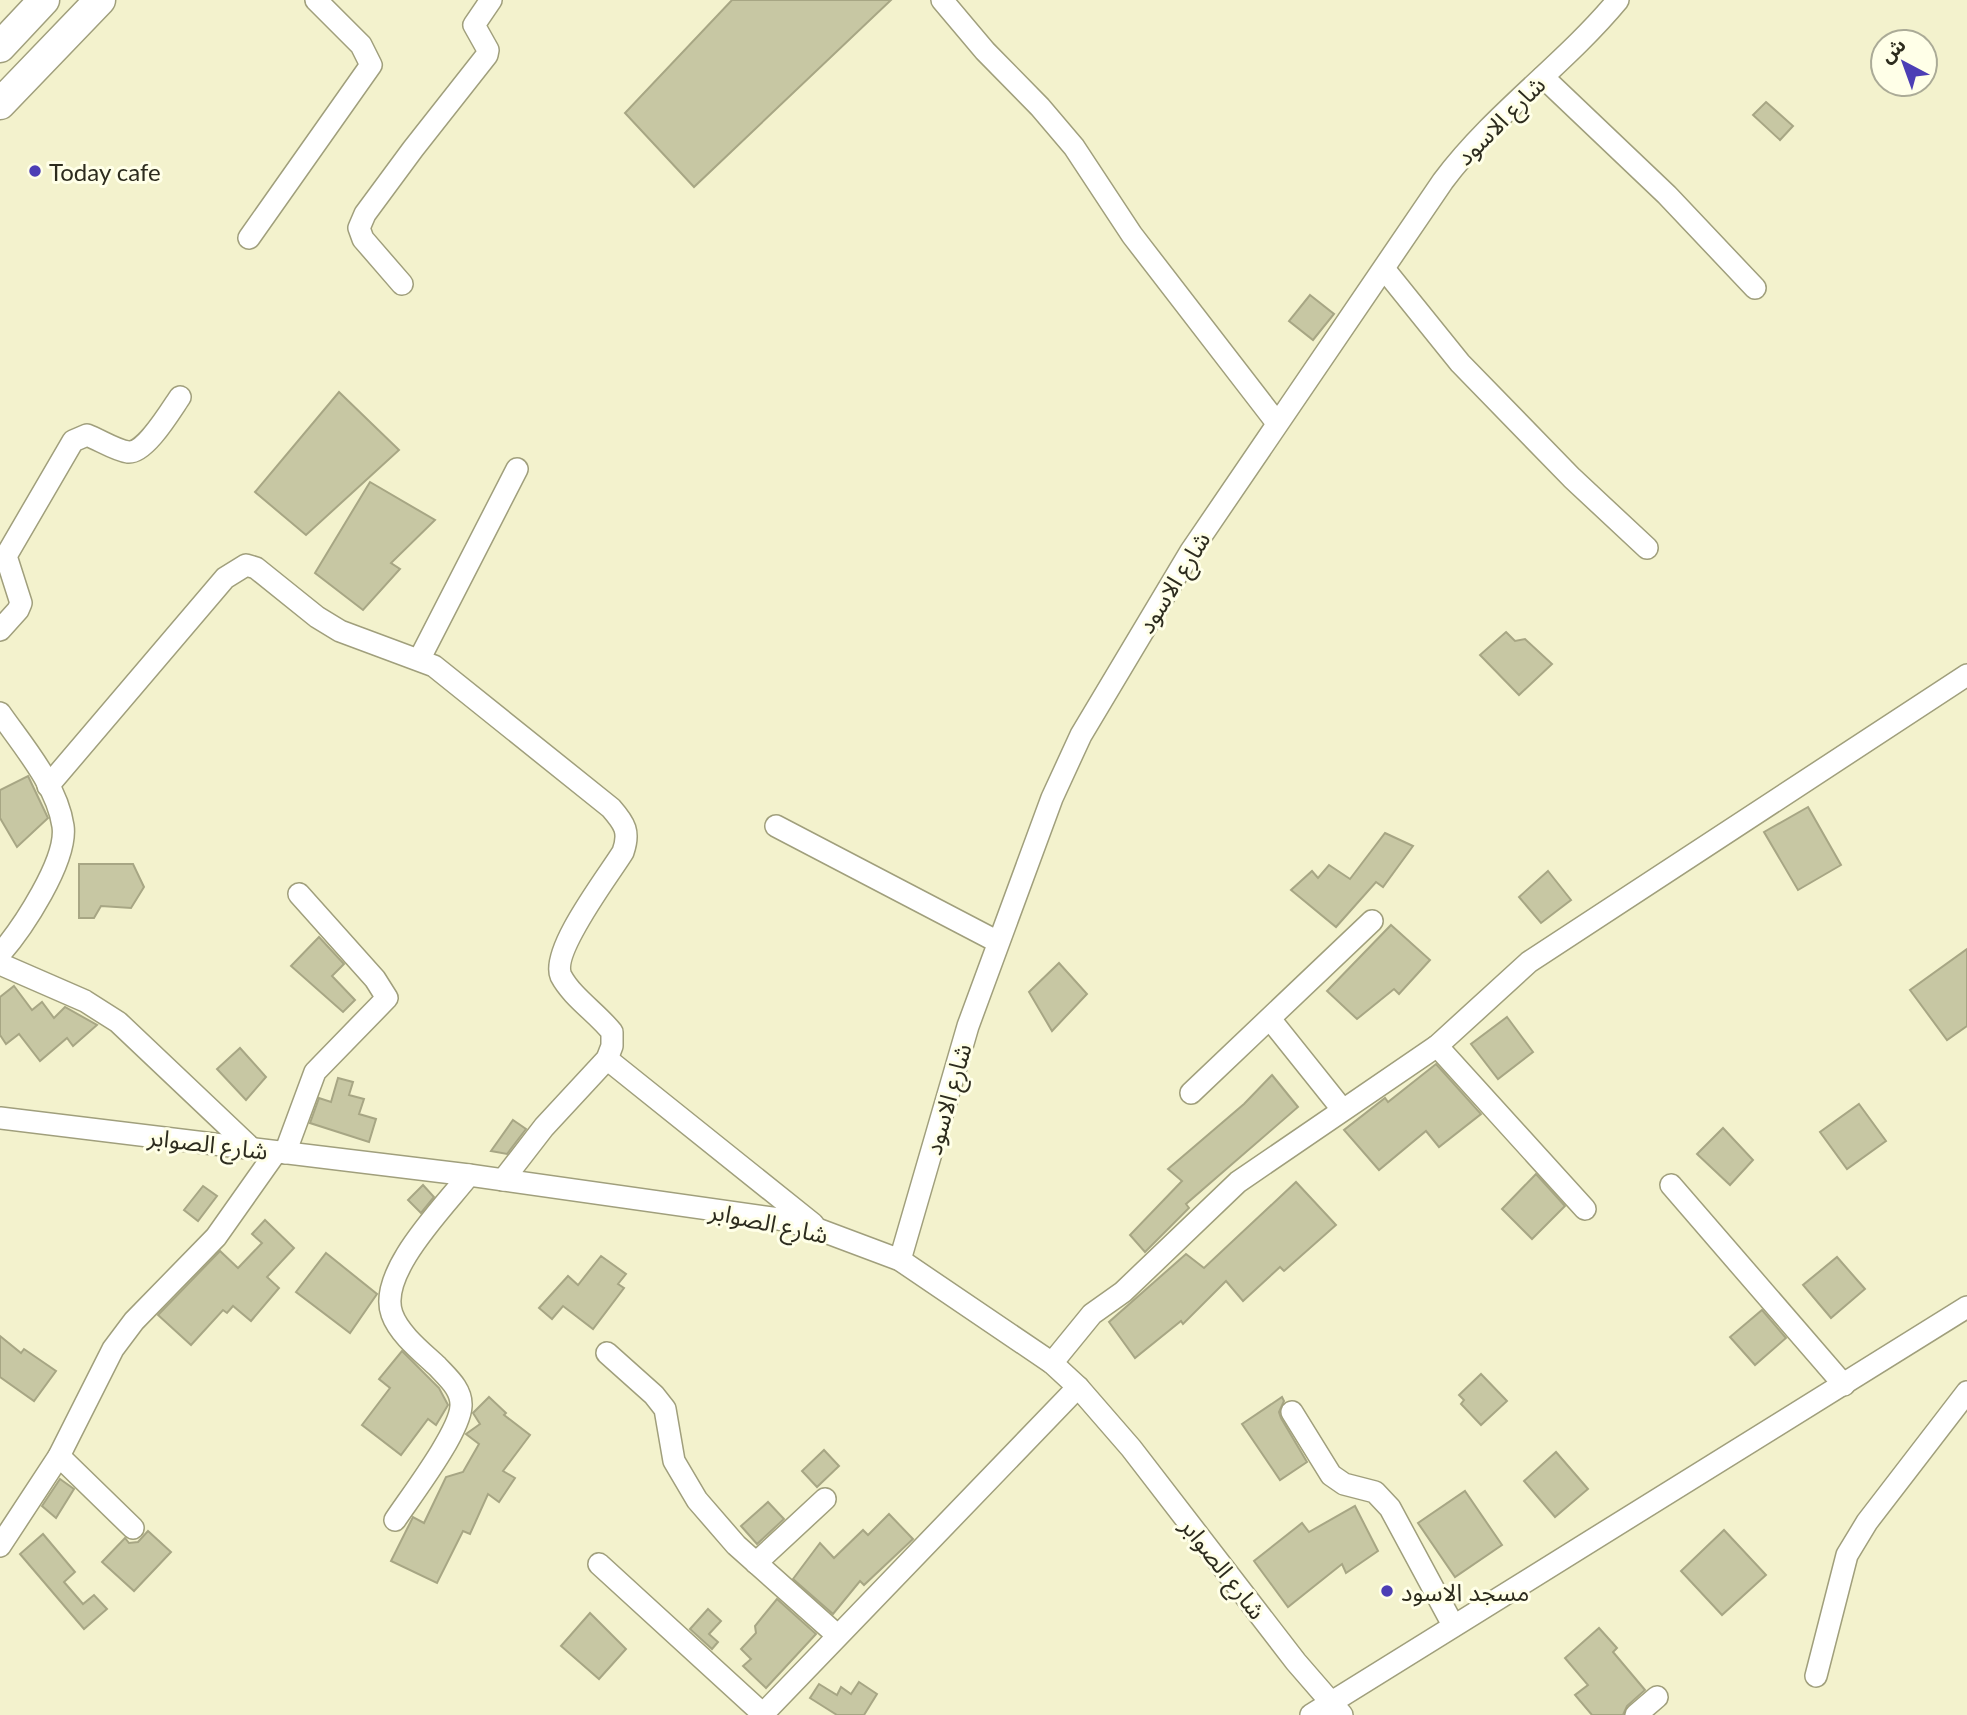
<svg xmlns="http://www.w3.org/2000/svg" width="1967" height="1715" viewBox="0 0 1967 1715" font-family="Lato,'Noto Sans Arabic',sans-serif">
  <rect width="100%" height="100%" fill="#f3f2cd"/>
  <g fill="#c7c7a3" stroke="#a7a684" stroke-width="2">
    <path d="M732,0H891L694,187L625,113Z"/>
    <path d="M1766,102L1793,126L1780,140L1753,115Z"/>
    <path d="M1310,295L1334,314L1313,340L1289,321Z"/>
    <path d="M339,392L399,450L306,535L255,492Z"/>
    <path d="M370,482L435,520L391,563L400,569L363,610L315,573Z"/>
    <path d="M1506,632L1515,641L1525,639L1552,664L1519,695L1480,655Z"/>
    <path d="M28,776L48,818L17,847L0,818V790Z"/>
    <path d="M1808,807L1841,865L1798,890L1764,832Z"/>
    <path d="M1385,833L1413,846L1383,887L1376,882L1336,927L1291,890L1312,871L1318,878L1329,865L1350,879Z"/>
    <path d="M79,864H133L144,887L131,908L101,906L94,918H79Z"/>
    <path d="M1548,871L1571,900L1541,923L1519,897Z"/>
    <path d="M1391,925L1430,960L1399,994L1394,989L1357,1019L1327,991Z"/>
    <path d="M319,937L344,964L332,976L355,1000L343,1012L291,966Z"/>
    <path d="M1967,949V1026L1947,1040L1910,990Z"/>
    <path d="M1059,963L1087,994L1052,1031L1029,992Z"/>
    <path d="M14,986L32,1010L42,1002L54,1018L65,1007L97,1025L73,1046L67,1038L40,1061L19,1034L6,1044L0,1035V997Z"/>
    <path d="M1507,1017L1533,1052L1498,1079L1471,1044Z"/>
    <path d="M240,1048L266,1077L246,1100L217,1069Z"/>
    <path d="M1436,1064L1481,1114L1439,1147L1426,1131L1379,1170L1344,1130L1385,1098L1388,1102Z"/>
    <path d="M1272,1075L1298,1107L1186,1204L1189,1208L1145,1252L1130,1235L1182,1181L1168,1169L1244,1104Z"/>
    <path d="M338,1078L353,1082L349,1095L364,1099L359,1114L376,1119L369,1142L310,1123L319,1098L331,1102Z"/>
    <path d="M1859,1104L1886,1141L1847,1169L1820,1132Z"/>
    <path d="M513,1120L526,1129L507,1154L491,1151Z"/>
    <path d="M1723,1128L1753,1160L1730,1185L1697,1154Z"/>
    <path d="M1536,1174L1565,1206L1532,1239L1502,1209Z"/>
    <path d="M1296,1182L1336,1225L1284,1271L1280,1267L1243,1301L1226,1281L1183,1324L1181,1321L1135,1358L1109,1322L1186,1254L1204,1268Z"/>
    <path d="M423,1185L434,1197L421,1213L408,1200Z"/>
    <path d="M203,1186L217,1196L198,1221L184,1210Z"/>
    <path d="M265,1220L294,1248L267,1277L279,1288L251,1321L233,1306L227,1313L223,1310L191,1345L158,1315L220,1251L238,1268L262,1243L252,1234Z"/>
    <path d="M326,1253L377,1294L350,1333L296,1292Z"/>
    <path d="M601,1256L626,1274L618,1284L624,1288L593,1329L563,1306L552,1319L539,1308L568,1276L578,1285Z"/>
    <path d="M1837,1257L1865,1289L1831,1318L1803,1285Z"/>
    <path d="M1762,1310L1786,1338L1755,1365L1730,1337Z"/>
    <path d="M0,1336L21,1353L24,1349L56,1371L34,1401L0,1377Z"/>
    <path d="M402,1351L439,1388L448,1405L436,1425L428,1419L401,1455L362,1425L390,1388L379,1379Z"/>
    <path d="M1481,1374L1507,1401L1481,1425L1461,1404L1464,1400L1459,1395Z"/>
    <path d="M489,1397L506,1413L504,1415L530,1435L503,1471L515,1478L499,1502L488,1494L470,1534L463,1531L437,1583L391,1561L413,1517L424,1523L446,1477L463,1472L479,1444L466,1434L480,1424L473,1413Z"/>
    <path d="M1282,1397L1284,1401L1279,1412L1281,1418L1307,1462L1280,1480L1242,1424Z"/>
    <path d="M824,1450L839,1466L817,1487L802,1471Z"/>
    <path d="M1556,1452L1588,1489L1555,1517L1524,1481Z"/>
    <path d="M60,1479L74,1489L56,1518L42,1506Z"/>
    <path d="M1465,1491L1502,1545L1455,1577L1418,1523Z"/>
    <path d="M768,1502L784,1519L757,1544L741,1526Z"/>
    <path d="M1355,1506L1378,1551L1346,1573L1342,1564L1288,1607L1254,1561L1302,1523L1309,1532Z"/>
    <path d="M889,1514L913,1539L864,1585L860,1581L833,1614L793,1579L820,1543L834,1558L863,1530L868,1535Z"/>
    <path d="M1724,1530L1766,1575L1722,1615L1681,1571Z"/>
    <path d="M148,1531L171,1552L134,1591L102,1562L125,1538L129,1543L138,1542Z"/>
    <path d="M43,1534L75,1572L64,1582L83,1604L94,1595L107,1609L84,1629L20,1554Z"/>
    <path d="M777,1599L816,1634L766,1688L743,1666L751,1659L741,1649L756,1633L755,1626Z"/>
    <path d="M708,1609L721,1621L709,1634L718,1642L712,1649L690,1629Z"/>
    <path d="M590,1613L626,1649L599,1679L561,1646Z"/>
    <path d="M1599,1628L1617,1648L1613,1652L1645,1690L1627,1706L1623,1715H1592L1575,1695L1588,1685L1565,1658Z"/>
    <path d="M859,1682L877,1694L864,1715H837L810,1698L819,1684L837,1695L841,1687L851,1694Z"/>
  </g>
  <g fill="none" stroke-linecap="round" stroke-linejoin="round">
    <defs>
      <g id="minor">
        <path d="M942,0L985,51L1040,107L1074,147L1132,235L1277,423"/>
        <path d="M1543,77L1667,195L1755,288"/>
        <path d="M249,238L371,65L361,45L316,0"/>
        <path d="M1385,270L1460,363L1572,478L1647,548"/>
        <path d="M402,284L363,239L359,228L365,214L413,149L487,55L488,50L474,25L491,0"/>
        <path d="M0,630L18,610L21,603L6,556L73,441L87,435C100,440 115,450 128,452C145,454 171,410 180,397"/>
        <path d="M420,658L517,469"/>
        <path d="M0,713C23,746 57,785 63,826C68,860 22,929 0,954"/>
        <path d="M48,786L225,578L246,565L256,568L317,617L340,631L434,666L611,808C625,824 630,832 623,852C609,875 550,951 561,976C572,997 597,1013 612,1032V1046L607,1059L544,1127L503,1180"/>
        <path d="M776,826L998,942"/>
        <path d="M0,964L85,1001L118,1022L251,1148"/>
        <path d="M1270,1019L1342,1109"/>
        <path d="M1437,1046L1585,1209"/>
        <path d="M607,1059L813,1224"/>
        <path d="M1191,1093L1372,921"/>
        <path d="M0,1118L469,1175L779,1219L820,1230L900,1260L1052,1363L1078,1387L1131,1448L1296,1662L1342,1715"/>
        <path d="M285,1153L315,1072L387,998L375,979L299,894"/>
        <path d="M1671,1185L1844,1385"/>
        <path d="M900,1260L968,1026L1052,798L1081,735L1191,551L1443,181C1494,113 1564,65 1618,0"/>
        <path d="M607,1353L654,1395L665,1409L674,1461L697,1500L736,1545L837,1635"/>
        <path d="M1052,1363L1092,1314L1123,1292L1238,1182L1437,1046L1529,962L1967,675"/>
        <path d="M1292,1412L1331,1475L1344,1484L1375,1492L1390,1508L1453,1625"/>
        <path d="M59,1456L133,1528"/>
        <path d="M395,1520C411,1496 460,1432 461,1406C462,1389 447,1377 437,1366C422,1352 399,1334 392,1314C377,1273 445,1206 469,1175"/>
        <path d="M0,1546L59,1456L113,1349L134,1321L216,1237L276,1152"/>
        <path d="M756,1563L825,1499"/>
        <path d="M599,1564L763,1714"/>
        <path d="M1816,1676L1847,1555L1867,1522L1967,1392"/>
        <path d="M762,1715L1078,1387"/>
        <path d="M1311,1715L1967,1307"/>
        <path d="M1636,1715L1657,1697"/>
      </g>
      <g id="highway">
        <path d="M0,47L44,0"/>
        <path d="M0,104L100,0"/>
      </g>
    </defs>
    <use href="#minor" stroke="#a09f7c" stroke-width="24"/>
    <use href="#highway" stroke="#a09f7c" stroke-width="33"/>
    <use href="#minor" stroke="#fff" stroke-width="21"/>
    <use href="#highway" stroke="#fff" stroke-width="30"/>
  </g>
  <g fill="#4c3eb5" stroke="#ffffe8" stroke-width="2.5">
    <circle cx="35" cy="171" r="7"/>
    <circle cx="1387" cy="1591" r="7"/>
  </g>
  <g text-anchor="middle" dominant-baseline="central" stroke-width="6" stroke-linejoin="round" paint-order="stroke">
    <g font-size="24" fill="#2d2c1e" stroke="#ffffe8">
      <text transform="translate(1500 120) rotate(-45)">شارع الاسود</text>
      <text transform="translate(1173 582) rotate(-58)">شارع الاسود</text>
      <text transform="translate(947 1099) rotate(-74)">شارع الاسود</text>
      <text transform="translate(208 1143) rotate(7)">شارع الصوابر</text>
      <text transform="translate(769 1222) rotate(12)">شارع الصوابر</text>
      <text transform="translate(1224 1568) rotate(52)">شارع الصوابر</text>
    </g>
    <g font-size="24" fill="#2d2c1e" stroke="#ffffe8" text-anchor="start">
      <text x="49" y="171">Today cafe</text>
      <text x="1401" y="1591">مسجد الاسود</text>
    </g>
  </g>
  <g transform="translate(1904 63) rotate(319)"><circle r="33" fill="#ffffe8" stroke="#abab97" stroke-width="2"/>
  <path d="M0-5L12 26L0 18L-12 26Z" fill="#4c3eb5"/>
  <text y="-10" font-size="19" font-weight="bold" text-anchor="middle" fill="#2d2c1e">ش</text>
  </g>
</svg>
